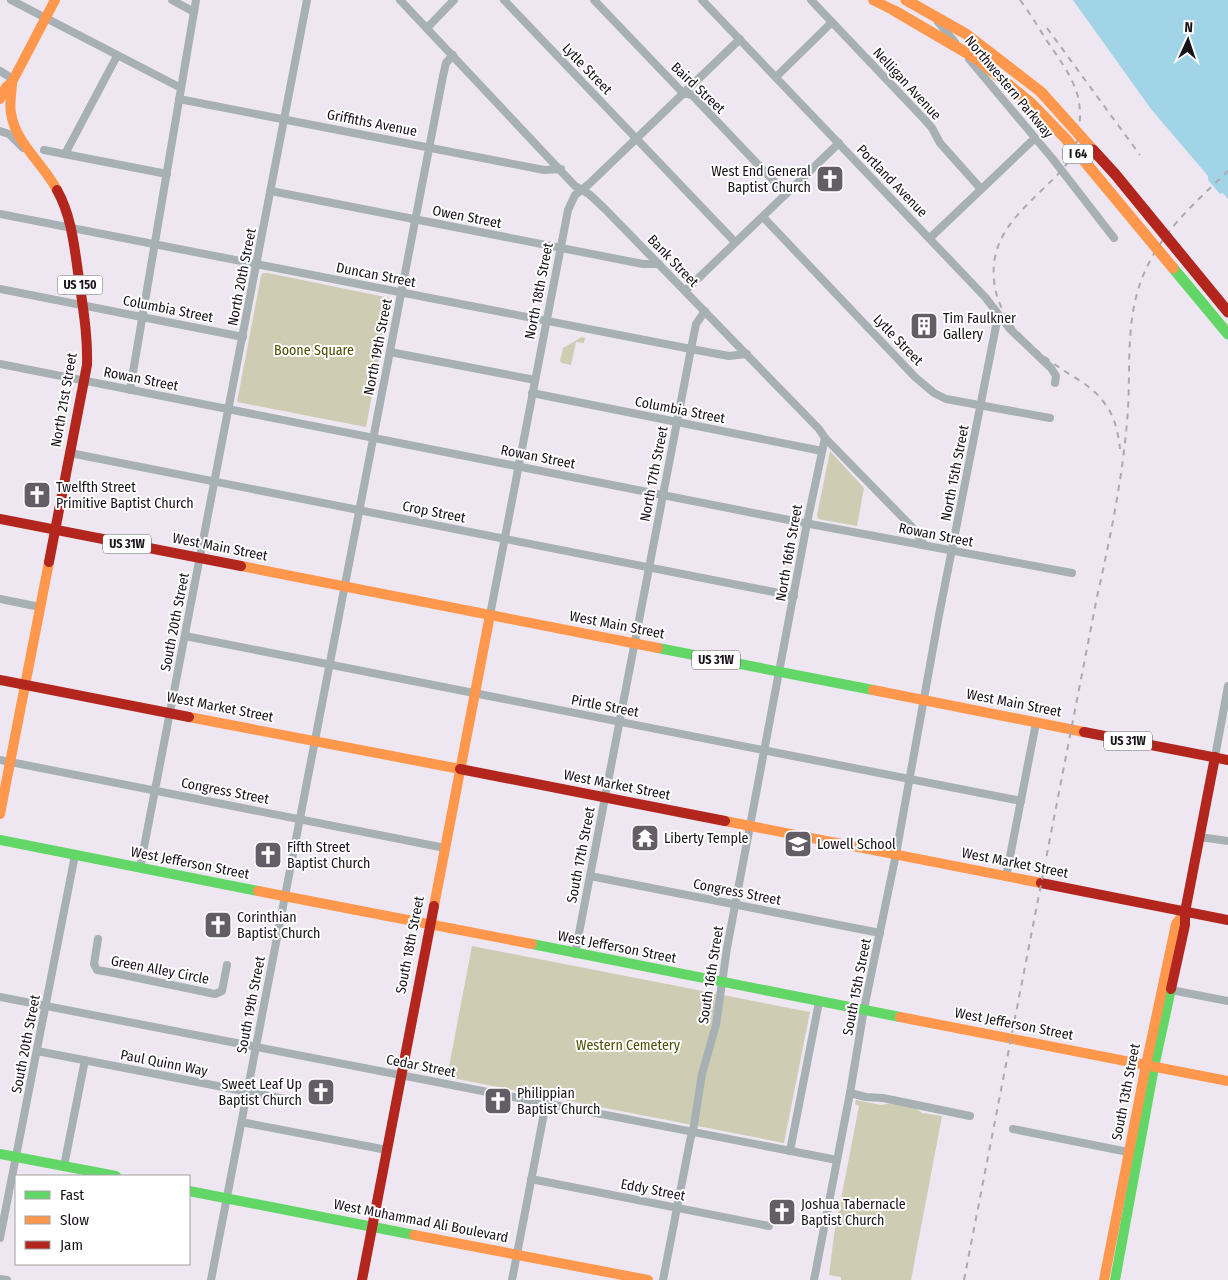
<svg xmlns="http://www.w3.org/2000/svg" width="1228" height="1280" viewBox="0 0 1228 1280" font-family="'Fira Sans Condensed',sans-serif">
  <rect width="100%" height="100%" fill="#eee6f1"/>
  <g fill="#cecdb4">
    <path d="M268,273L390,298L366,427L237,402L261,276L263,273Z"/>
    <path d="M582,337L585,338L584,343L576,342L571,365L562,363L560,361L563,348Z"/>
    <path d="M830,451L864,488L857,526L818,519L817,515Z"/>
    <path d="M472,946L810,1012L784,1143L447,1077Z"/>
    <path d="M856,1100L881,1105L891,1103L914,1107L922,1113L942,1116L911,1280H841V1277L829,1275L834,1235L859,1106L855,1104Z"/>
  </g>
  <path fill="#a0d4e6" d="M1073,0H1228V199L1223,193L1220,194L1208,180V176L1151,109Z"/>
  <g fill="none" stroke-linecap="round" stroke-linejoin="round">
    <g stroke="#a7b0b2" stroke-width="8">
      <path d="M11,0L181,88"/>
      <path d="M172,0L194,12"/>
      <path d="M400,0L575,186L589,194L605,209L819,429L825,438L913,528L924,545"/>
      <path d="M504,0L735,242"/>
      <path d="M594,0L683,93L692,95L786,194"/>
      <path d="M702,0L985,297L1010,329L1051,368L1056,376L1055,383"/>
      <path d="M811,0L925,120L932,128L940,143L981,189"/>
      <path d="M938,22L955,42"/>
      <path d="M427,28L454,0"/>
      <path d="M969,59L1052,158L1114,238"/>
      <path d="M0,71L13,79"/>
      <path d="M776,77L832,22"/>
      <path d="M179,99L544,170L561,169"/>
      <path d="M0,131L9,134L23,148"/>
      <path d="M44,150L167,174"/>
      <path d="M65,154L117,56"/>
      <path d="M271,191L643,264H659"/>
      <path d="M0,214L691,349L729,356L747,354"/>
      <path d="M763,217L915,377L934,393L946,399L1050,418"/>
      <path d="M930,238L1035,138"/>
      <path d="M0,289L243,337"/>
      <path d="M685,291L839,143"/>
      <path d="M390,352L535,380"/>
      <path d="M0,364L794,521L1072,573"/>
      <path d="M130,390L196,0"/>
      <path d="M532,393L822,451"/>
      <path d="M70,453L794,596"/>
      <path d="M0,599L40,607"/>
      <path d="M490,615L568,210L575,195L589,184L740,39"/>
      <path d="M185,636L1021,801"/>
      <path d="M1215,757L1228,686"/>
      <path d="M0,760L445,848"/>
      <path d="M1200,837L1228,841"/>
      <path d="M140,868L307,0"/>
      <path d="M590,876L880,933"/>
      <path d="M1006,877L1036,723"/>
      <path d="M98,939L94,964L97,970L114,973L215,994L222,991L227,965"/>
      <path d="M575,954L691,349L696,324L705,311"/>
      <path d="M1171,990L1228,1001"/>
      <path d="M0,997L837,1160"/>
      <path d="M37,1051L285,1099"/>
      <path d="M850,1093L866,1097L883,1098L970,1116"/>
      <path d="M242,1121L246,1123L387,1150"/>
      <path d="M1013,1129L1133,1153"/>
      <path d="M790,1151L819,1002"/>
      <path d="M64,1166L85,1060"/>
      <path d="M531,1179L769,1226"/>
      <path d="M0,1238L75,855"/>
      <path d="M0,1279L7,1280"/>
      <path d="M211,1280L443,76L446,63L453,55"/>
      <path d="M512,1280L546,1103"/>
      <path d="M663,1280L690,1141L694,1125L702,1074L716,1025L727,948L807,523L825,438"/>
      <path d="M814,1280L850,1093L864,1009L896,854L939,615L997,321L995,310"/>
    </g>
    <g stroke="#63d668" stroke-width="10">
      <path d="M658,648L873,690"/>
      <path d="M0,840L258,891"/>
      <path d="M532,944L900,1017"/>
      <path d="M0,1154L116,1176"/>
      <path d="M189,1191L414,1235"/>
      <path d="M1115,1280L1154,1067L1171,989"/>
    </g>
    <g stroke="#ff974d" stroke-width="10">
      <path d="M873,0L895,11"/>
      <path d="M12,82C12,92 9,103 11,113C15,143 44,164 57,190"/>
      <path d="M0,99L6,87L12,82L55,0"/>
      <path d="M241,566L658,648"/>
      <path d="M873,690L1084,732"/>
      <path d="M189,717L460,769"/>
      <path d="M0,814L49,562"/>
      <path d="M725,821L1041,883"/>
      <path d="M258,891L532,944"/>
      <path d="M434,906L490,615"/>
      <path d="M900,1017L1228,1081"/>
      <path d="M414,1235L648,1280"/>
      <path d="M1104,1280L1146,1065L1176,924L1185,912"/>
    </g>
    <g stroke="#b3261e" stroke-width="10">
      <path d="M0,519L241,566"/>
      <path d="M49,562L87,365C88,333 82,303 78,272C74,244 71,215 57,190"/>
      <path d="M0,680L189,717"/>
      <path d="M1084,732L1228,760"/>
      <path d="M460,769L725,821"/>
      <path d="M1041,883L1228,920"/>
      <path d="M1171,989L1185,925V912L1215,757"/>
      <path d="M362,1280L434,906"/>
    </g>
    <g stroke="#aaaab0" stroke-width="2" stroke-dasharray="6 6" stroke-linecap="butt">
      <path d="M1020,0C1030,13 1038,27 1047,41C1058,57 1069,72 1076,90C1080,102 1081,115 1079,127C1078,136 1077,145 1073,153C1067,166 1057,176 1047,185C1019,213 990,236 994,280C997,320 1032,349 1063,370C1077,379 1092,387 1102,400C1114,414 1118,430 1120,449"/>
      <path d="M1047,28L1140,155"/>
      <path d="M964,1280L1097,597C1110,539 1122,481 1127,422C1132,370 1123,318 1146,269C1164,229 1197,201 1228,171"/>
    </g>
    <path stroke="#63d668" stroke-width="11" d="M1173,268L1228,334"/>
    <g stroke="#ff974d" stroke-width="11">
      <path d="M906,0L966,34L1041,92L1093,150"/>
      <path d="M895,11L977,59L1031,103L1066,139L1173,268"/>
    </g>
    <path stroke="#b3261e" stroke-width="11" d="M1093,150L1115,174L1228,312"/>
  </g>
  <defs>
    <symbol id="church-square" viewBox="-11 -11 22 22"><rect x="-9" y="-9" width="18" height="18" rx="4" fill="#635d65" stroke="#fff"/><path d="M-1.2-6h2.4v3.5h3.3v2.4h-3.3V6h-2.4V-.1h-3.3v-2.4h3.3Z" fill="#fff"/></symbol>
    <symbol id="building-square" viewBox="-11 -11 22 22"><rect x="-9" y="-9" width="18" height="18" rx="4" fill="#635d65" stroke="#fff"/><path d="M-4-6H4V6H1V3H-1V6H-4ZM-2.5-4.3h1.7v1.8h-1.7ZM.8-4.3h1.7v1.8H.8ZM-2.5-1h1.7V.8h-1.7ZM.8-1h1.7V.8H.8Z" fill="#fff"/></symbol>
    <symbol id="temple-square" viewBox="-11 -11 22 22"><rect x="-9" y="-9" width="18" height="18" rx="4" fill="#635d65" stroke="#fff"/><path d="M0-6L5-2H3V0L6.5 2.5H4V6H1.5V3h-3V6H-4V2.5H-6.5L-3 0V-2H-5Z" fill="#fff"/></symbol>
    <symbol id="school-square" viewBox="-11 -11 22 22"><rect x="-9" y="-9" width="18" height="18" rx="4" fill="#635d65" stroke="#fff"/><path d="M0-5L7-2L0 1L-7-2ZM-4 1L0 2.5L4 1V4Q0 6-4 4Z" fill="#fff"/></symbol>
  </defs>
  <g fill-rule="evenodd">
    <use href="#church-square" x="814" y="163" width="32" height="32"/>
    <use href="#building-square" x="908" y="310" width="32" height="32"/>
    <use href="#church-square" x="21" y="479" width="32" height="32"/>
    <use href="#temple-square" x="629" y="822" width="32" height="32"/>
    <use href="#school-square" x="782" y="828" width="32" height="32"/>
    <use href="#church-square" x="252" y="839" width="32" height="32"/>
    <use href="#church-square" x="202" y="909" width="32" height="32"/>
    <use href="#church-square" x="305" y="1076" width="32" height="32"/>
    <use href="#church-square" x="482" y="1085" width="32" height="32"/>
    <use href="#church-square" x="766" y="1196" width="32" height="32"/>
  </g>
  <g text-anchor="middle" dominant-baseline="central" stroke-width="4" stroke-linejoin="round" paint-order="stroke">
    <g fill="#fff" stroke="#5d5a5e" stroke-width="1">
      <rect x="1063" y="144.5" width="30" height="19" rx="4"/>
      <rect x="57.5" y="275.5" width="45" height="19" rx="4"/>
      <rect x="103" y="534.5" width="48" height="19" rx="4"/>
      <rect x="692" y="650.5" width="48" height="19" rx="4"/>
      <rect x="1104" y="731.5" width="48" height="19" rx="4"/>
    </g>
    <g font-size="12" font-weight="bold" fill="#181319">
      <text x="1078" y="154">I 64</text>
      <text x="80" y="285">US 150</text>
      <text x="127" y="544">US 31W</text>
      <text x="716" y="660">US 31W</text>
      <text x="1128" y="741">US 31W</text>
    </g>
    <g font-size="14" fill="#181319" stroke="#fff">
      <text transform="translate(587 69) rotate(46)">Lytle Street</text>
      <text transform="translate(907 84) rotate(47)">Nelligan Avenue</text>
      <text transform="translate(1009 87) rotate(50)">Northwestern Parkway</text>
      <text transform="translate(698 88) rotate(43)">Baird Street</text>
      <text transform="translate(372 123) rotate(11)">Griffiths Avenue</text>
      <text transform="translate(892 181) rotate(46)">Portland Avenue</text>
      <text transform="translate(467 217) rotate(11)">Owen Street</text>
      <text transform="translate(673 261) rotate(46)">Bank Street</text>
      <text transform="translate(376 275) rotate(11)">Duncan Street</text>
      <text transform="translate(242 277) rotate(-79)">North 20th Street</text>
      <text transform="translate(539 291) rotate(-79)">North 18th Street</text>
      <text transform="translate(168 309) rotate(11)">Columbia Street</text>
      <text transform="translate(898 340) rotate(46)">Lytle Street</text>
      <text transform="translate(378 347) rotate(-79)">North 19th Street</text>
      <text transform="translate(141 379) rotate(11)">Rowan Street</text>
      <text transform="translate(64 400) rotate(-80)">North 21st Street</text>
      <text transform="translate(680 410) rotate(11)">Columbia Street</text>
      <text transform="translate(538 457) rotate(11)">Rowan Street</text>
      <text transform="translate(955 473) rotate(-79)">North 15th Street</text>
      <text transform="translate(654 474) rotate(-79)">North 17th Street</text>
      <text transform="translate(434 512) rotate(11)">Crop Street</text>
      <text transform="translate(936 535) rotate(11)">Rowan Street</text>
      <text transform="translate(220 547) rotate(11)">West Main Street</text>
      <text transform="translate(789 553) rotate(-80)">North 16th Street</text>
      <text transform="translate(175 622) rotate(-79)">South 20th Street</text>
      <text transform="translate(617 625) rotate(11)">West Main Street</text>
      <text transform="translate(1014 703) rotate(11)">West Main Street</text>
      <text transform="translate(605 706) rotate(11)">Pirtle Street</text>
      <text transform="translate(220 707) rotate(11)">West Market Street</text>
      <text transform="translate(617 785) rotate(11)">West Market Street</text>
      <text transform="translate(225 791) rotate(11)">Congress Street</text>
      <text transform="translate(581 855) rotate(-79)">South 17th Street</text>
      <text transform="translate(190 863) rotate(11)">West Jefferson Street</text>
      <text transform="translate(1015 863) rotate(11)">West Market Street</text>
      <text transform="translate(737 892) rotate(11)">Congress Street</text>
      <text transform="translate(410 945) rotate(-79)">South 18th Street</text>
      <text transform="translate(617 947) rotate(11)">West Jefferson Street</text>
      <text transform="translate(160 970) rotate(11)">Green Alley Circle</text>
      <text transform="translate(711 975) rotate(-81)">South 16th Street</text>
      <text transform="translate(857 987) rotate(-79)">South 15th Street</text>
      <text transform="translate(251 1005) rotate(-79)">South 19th Street</text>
      <text transform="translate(1014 1024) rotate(11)">West Jefferson Street</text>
      <text transform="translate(26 1044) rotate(-79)">South 20th Street</text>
      <text transform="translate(164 1063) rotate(11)">Paul Quinn Way</text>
      <text transform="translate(421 1066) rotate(11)">Cedar Street</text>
      <text transform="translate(1126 1092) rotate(-79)">South 13th Street</text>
      <text transform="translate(653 1190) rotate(11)">Eddy Street</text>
      <text transform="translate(421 1221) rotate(11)">West Muhammad Ali Boulevard</text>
    </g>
    <g font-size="14" fill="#181319" stroke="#fff" text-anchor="start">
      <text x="811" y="171" text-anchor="end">West End General<tspan x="811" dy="16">Baptist Church</tspan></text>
      <text x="943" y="318">Tim Faulkner<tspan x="943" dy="16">Gallery</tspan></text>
      <text x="56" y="487">Twelfth Street<tspan x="56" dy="16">Primitive Baptist Church</tspan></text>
      <text x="664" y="838">Liberty Temple</text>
      <text x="817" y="844">Lowell School</text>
      <text x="287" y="847">Fifth Street<tspan x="287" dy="16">Baptist Church</tspan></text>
      <text x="237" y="917">Corinthian<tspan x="237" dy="16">Baptist Church</tspan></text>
      <text x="302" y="1084" text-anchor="end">Sweet Leaf Up<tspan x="302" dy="16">Baptist Church</tspan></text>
      <text x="517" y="1093">Philippian<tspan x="517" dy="16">Baptist Church</tspan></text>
      <text x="801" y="1204">Joshua Tabernacle<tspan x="801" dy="16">Baptist Church</tspan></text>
    </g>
    <g font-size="14" fill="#4b4e02" stroke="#fff">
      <text x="314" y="350">Boone Square</text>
      <text x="628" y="1045">Western Cemetery</text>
    </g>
  </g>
  <rect x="15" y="1175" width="175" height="90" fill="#ffffff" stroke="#a3a1a3"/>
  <rect x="25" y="1191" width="25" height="8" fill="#63d668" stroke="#a3a1a3"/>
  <text x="60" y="1200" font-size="15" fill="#181319">Fast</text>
  <rect x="25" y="1216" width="25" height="8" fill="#ff974d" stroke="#a3a1a3"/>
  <text x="60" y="1225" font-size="15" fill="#181319">Slow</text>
  <rect x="25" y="1241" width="25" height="8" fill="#b3261e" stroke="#a3a1a3"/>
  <text x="60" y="1250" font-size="15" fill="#181319">Jam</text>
  <g transform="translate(1188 40) rotate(3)" stroke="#ffffff" stroke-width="4" paint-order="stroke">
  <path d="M0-4L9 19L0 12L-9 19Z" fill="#181319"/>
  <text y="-8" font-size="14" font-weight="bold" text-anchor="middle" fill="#181319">N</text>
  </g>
</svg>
